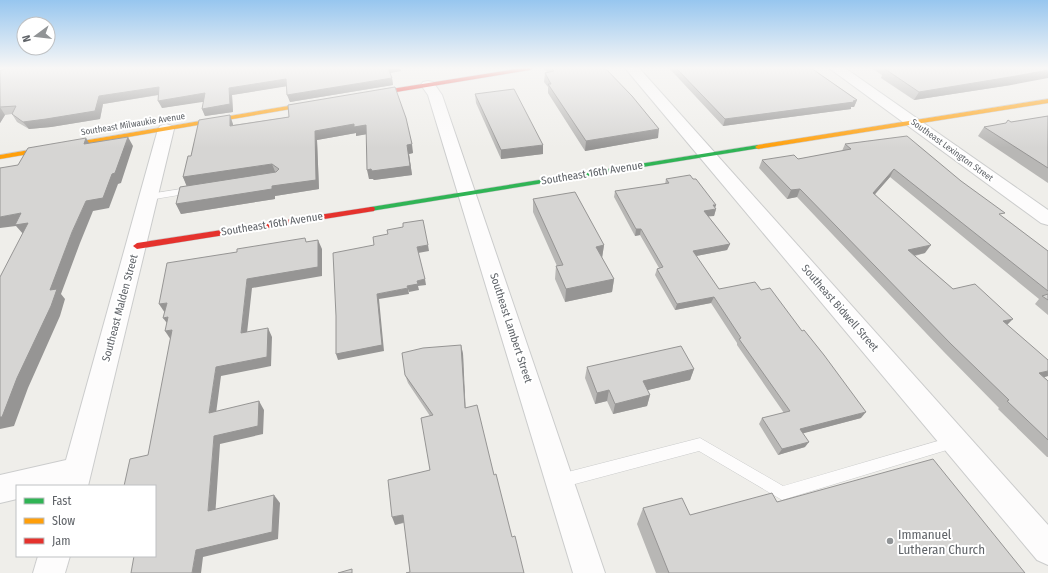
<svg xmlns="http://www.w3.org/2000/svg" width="1048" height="573" viewBox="0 0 1048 573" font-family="'Fira Sans Condensed',sans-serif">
  <rect width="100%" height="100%" fill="#efeeea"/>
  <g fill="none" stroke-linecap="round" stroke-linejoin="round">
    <defs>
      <g id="lane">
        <path d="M194,187L199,190L197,192L149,200L144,197L149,194Z"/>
        <path d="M955,436L960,438L962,442L960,446L782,500L699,451L560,488L555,486L553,481L555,476L560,474L700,438L783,486Z"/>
      </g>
      <g id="street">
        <path d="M625,68H639L1048,525V565L1037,560Z"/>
        <path d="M829,68H845L1048,210V225L1041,223Z"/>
        <path d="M428,81L433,82L442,95L605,573H573L428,95L421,85L423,82Z"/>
        <path d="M166,124L172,126L174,129L88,486H17V499L0,503V475L66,460L158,129L160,126Z"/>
        <path d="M38,556H70L65,573H33Z"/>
      </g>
      <path id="fast" d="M758,145L761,147L760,148L371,211L367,209L371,207Z"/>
      <g id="slow">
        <path d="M1048,99V103L758,149L755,147L758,145Z"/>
        <path d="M318,101L321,103L320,104L0,159V155Z"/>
      </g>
      <g id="jam">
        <path d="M522,68H533L530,70L366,97L363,95L366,93Z"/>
        <path d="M371,207H374L375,209L374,211L137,249L133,246L137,243Z"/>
      </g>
    </defs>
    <use href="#lane" stroke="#cbcccc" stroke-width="1"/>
    <use href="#street" stroke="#cbcccc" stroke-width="2"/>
    <use href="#fast" stroke="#cacacb" stroke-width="1"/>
    <use href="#slow" stroke="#cacacb" stroke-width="1"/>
    <use href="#jam" stroke="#cacacb" stroke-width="1"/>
    <use href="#lane" fill="#fdfcfc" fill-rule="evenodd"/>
    <use href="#street" fill="#fdfcfc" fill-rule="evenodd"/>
    <use href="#fast" fill="#30b455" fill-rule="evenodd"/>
    <use href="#slow" fill="#ff9f0a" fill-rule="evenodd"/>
    <use href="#jam" fill="#e5322d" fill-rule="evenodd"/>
  </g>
  <g fill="#b8b7b5">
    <path d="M6,68H400L401,71L390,73L392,78L393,85L290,102L286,86L232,95L233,112L205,116L202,109L204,101L162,108L159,95L103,104L100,119L51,127L29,129L17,122L12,114L5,115L0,123V71Z"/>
    <path d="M543,68H605L658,138L585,151L548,93V87L544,82L545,73L547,72Z"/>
    <path d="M669,68H811L857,100L854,107H851V109L723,126Z"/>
    <path d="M871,68H1048L1011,85L914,100L881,78L882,75Z"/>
    <path d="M395,87L413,153L409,154L412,175L374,180L373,179H369L366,134L356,136V133L317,140L319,189L275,196V199L181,214L176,204L187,186L183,177L191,156L233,124V125L289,117Z"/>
    <path d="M475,94L543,145V154L501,159L476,103Z"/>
    <path d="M1048,116V183L978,136L984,127Z"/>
    <path d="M845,144L1002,217L1048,251V315L1035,304L1039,299L890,177L875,194L925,253L915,256L953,289L1007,325L1048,376L1044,377L1048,381V457H1047L998,409L999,408L944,352L797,197L787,199L759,168L762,160L798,159L842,151Z"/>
    <path d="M666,179H693L716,205L715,208L716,209L714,216H708L730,244L727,250L696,256L719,289L861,418L803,433L805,447L778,455L759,424L762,418L784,413L737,345V343L711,303L675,310L655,275L657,269L659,268L640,235L635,236L614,197L615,191L665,184Z"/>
    <path d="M533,199L604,245L602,258L614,279L612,292L565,302L555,279L556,266H557L533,212Z"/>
    <path d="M461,345L463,354L465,408L410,572L404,523L395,525L430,470V416L408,383L405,375Z"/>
    <path d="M587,367L694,369L690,380L647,390L650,395L647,406L613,414L607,401L595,404L585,378Z"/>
    <path d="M777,502L1025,573H656L637,524L643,508L690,515Z"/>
  </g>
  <g fill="#969594">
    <path d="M388,68H400L401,71L389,73Z"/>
    <path d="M1048,70V78L1011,85L914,100L919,92Z"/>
    <path d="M392,78L393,85L290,102L287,95Z"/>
    <path d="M286,79L288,86L232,95L233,112L205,116L202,109L229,88Z"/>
    <path d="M159,87L163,94L103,104L100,119L51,127L29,129L23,122L99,96Z"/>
    <path d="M205,93L209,101L162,108L158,101Z"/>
    <path d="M857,100L854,107H851V109L723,126L725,119Z"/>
    <path d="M0,107L5,115L0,123Z"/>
    <path d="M230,115L233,124L234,135L230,126Z"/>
    <path d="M354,124L366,125L368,134L356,136V133L317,140L319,189L275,196V199L181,214L176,204L272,186L315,131Z"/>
    <path d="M659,129L658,138L585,151L586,141Z"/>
    <path d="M128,137L133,146L121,183L118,184L109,208L93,211L80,243L61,294L65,299L60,316L28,388L14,426L0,429V417L72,232L86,201L112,174Z"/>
    <path d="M86,138L92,148L84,144Z"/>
    <path d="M412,144L413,153L409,154L412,175L374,180L373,179H369L367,170L371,169L407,145Z"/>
    <path d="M543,145V154L501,159V150Z"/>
    <path d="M272,164L276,174L187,187L183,177Z"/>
    <path d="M894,169L890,177L869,201L873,193Z"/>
    <path d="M800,189L797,197L787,199L791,190Z"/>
    <path d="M713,205H716L714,210L716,209L714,216L702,217L704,211Z"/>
    <path d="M21,213L29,224L24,235L16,226L0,228V217Z"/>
    <path d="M636,229H641L640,235L635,236Z"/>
    <path d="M318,240L322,249V276L252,288L246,342L241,333L247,279Z"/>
    <path d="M730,244L727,250L691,257L693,251Z"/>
    <path d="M428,245L429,251L418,253L417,247Z"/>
    <path d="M604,245L602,258L596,247Z"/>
    <path d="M931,245L925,253L902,258L908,250Z"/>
    <path d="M425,279L426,285L418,286L419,290L409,292L407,286L417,281Z"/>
    <path d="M614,279L612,292L565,302L566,289Z"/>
    <path d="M408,288L409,294L379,299L384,351L338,360L336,354L377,294Z"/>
    <path d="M714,297L711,303L675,310L677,304Z"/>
    <path d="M167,303L165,313L159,304Z"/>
    <path d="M168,317L170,327L163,318Z"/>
    <path d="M1013,319L1005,327L1003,321Z"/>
    <path d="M268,328L272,337L271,366L221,376L215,421L209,413L216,367Z"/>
    <path d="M172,330L171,340L165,331Z"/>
    <path d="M461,345L463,354L466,416L465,408Z"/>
    <path d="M694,369L690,380L640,392L643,381Z"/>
    <path d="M1048,371V376L1031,381L1039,373Z"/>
    <path d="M609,390L607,401L595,404L597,393Z"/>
    <path d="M650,395L647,406L613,414L615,404Z"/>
    <path d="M259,401L264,410L263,434L220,444L215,518L208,511L214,436Z"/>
    <path d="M866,412L861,418L797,435L800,429Z"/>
    <path d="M809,442L805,447L778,455L782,449Z"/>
    <path d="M274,495L280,503L278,539L203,557L201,573H192L196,550Z"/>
    <path d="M403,515L405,522L395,525L392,517Z"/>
  </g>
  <g fill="#d6d5d3" stroke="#969594">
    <path d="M6,68H388L392,78L287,95L286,79L229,88L230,104L202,109L205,93L158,101L159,87L99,96L95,111L46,119L23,122L12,114L16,106L0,107V71Z"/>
    <path d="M551,68H605L632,96L659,129L586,141L548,84H551L545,73L554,71Z"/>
    <path d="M676,68H811L857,100L853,101L854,102L725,119Z"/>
    <path d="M888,68H1048V70L1016,76L919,92L885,69H890Z"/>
    <path d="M395,87L406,118L412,144L407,145L410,166L372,171L371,169L367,170L366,125L354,127V124L315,131L316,180L272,186V189L176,204L180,187L276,172L279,169L272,164L183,177L188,156H191L199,120L230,115V126L289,117L288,105Z"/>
    <path d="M514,89L543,145L501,150L475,94Z"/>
    <path d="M1048,116V168L984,127L1006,123L1008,120L1011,122Z"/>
    <path d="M907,136L961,181L1005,213L999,214L1048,251V291L894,169L873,193L931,245L908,250L953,289L975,284L1013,319L1003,321L1048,360V371L1039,373L1048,381V440L1007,401L1009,400L951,344L800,189L791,190L762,160L794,155L798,159L851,149L845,144Z"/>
    <path d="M128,137L115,173L112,174L103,198L86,201L72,232L50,290L57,289L51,306L17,378L2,417H0V277L28,223L15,225L21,213L0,217V168L18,165L28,148L86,138L84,144Z"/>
    <path d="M690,175L693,179H696L716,205H713L716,209L704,211L730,244L693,251L719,289L755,282L761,290L770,288L802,331L804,330L824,355L866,412L800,429L809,442L782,449L762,418L790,411L739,339L741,338L714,297L677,304L657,269L663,267L641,229H636L615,191L669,183L666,179Z"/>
    <path d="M575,192L604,245L596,247L614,279L566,289L556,266L563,265L533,199Z"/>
    <path d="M423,220L428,245L417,247L425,279L417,281L418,284L407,286L408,288L377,294L382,345L336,354V316L333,253L374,245L373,237L388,234L387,230L403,227V223Z"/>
    <path d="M305,238L306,242L318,240V267L247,279L241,333L268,328L267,357L216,367L209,413L259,401L258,426L214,436L208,511L274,495L272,532L196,550L192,573H131L134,556H155V486H124L130,459L148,455L172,330L165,331L168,317L163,318L167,303L159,304L167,263L237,252V249Z"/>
    <path d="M1048,294V300L1042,296Z"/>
    <path d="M461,345L465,408L477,405L494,475L496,474L512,537L515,536L524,573H406L410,572L403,515L392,517L388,480L430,470L421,418L433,415L405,375L402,353L423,348Z"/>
    <path d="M681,346L694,369L643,381L650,395L615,404L609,390L597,393L587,367Z"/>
    <path d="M933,459L1025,573H669L643,508L682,498L690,515L772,493L777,502Z"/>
    <path d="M352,569V573H338Z"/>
  </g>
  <linearGradient id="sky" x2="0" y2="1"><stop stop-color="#97c6ef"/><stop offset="0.46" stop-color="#f8f7f6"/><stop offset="1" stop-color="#f8f7f6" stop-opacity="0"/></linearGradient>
  <rect width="1048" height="148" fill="url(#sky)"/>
  <circle fill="#919496" stroke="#fff" stroke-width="1.5" cx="890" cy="541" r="4"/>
  <g text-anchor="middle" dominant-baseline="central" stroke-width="4" stroke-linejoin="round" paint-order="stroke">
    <g font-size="9" fill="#5f6368" stroke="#fff">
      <text transform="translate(133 124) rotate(-9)">Southeast Milwaukie Avenue</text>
      <text transform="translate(952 150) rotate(36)">Southeast Lexington Street</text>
    </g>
    <g font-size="11" fill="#5f6368" stroke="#fff">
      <text transform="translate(592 173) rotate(-9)">Southeast 16th Avenue</text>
      <text transform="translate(272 224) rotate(-9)">Southeast 16th Avenue</text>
      <text transform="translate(120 308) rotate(-75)">Southeast Malden Street</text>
      <text transform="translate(840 308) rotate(49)">Southeast Bidwell Street</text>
      <text transform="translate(511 328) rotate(72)">Southeast Lambert Street</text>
    </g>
    <g font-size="13" fill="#5f6368" stroke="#fff" text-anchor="start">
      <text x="898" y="534">Immanuel<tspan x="898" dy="15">Lutheran Church</tspan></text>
    </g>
  </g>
  <rect x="16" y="485" width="140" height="72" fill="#ffffff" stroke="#bfc1c3"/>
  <rect x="24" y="498" width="20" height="6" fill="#30b455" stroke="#bfc1c3"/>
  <text x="52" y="505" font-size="12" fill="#5f6368">Fast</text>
  <rect x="24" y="518" width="20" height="6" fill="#ff9f0a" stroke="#bfc1c3"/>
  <text x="52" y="525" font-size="12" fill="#5f6368">Slow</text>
  <rect x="24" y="538" width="20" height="6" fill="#e5322d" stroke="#bfc1c3"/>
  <text x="52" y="545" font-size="12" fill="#5f6368">Jam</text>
  <g transform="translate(36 36) rotate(255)"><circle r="19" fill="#ffffff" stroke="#bfc1c3"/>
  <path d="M0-3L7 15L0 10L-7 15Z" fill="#919496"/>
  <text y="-6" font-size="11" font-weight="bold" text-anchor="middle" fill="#5f6368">N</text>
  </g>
</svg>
